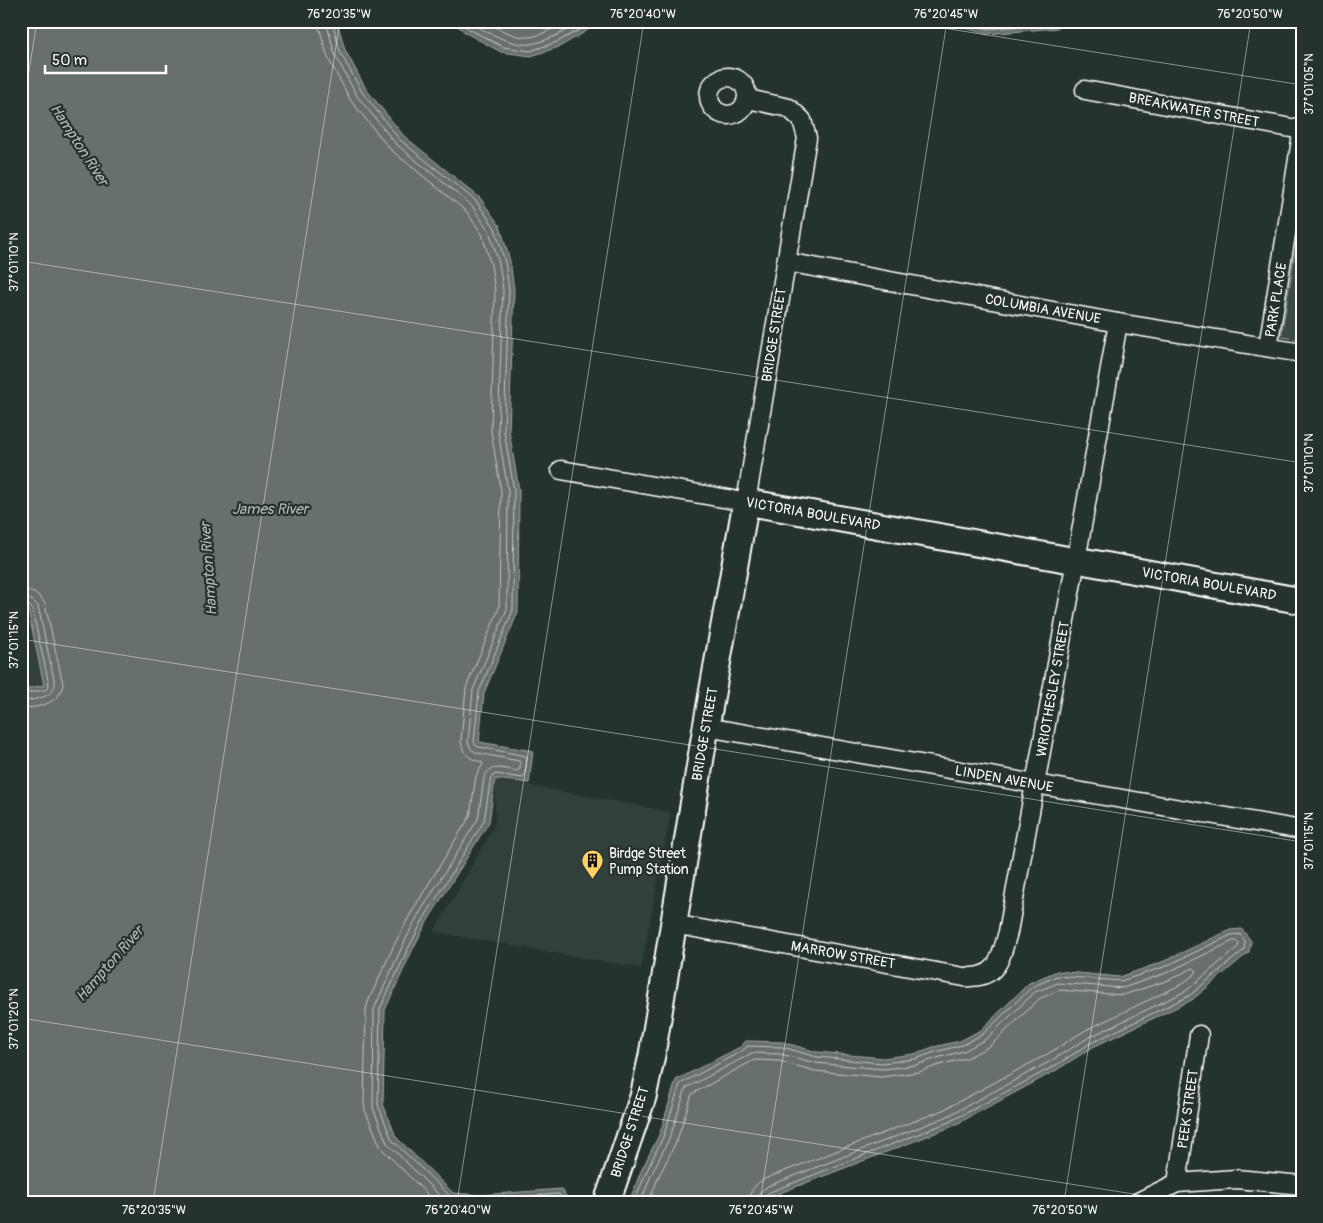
<svg xmlns="http://www.w3.org/2000/svg" width="1323" height="1223" viewBox="0 0 1323 1223" font-family="Pangolin,sans-serif">
  <rect width="100%" height="100%" fill="#26332d"/>
  <filter id="ink" filterUnits="userSpaceOnUse"><feTurbulence type="fractalNoise" baseFrequency=".02" numOctaves="2"/><feDisplacementMap in="SourceGraphic" scale="10" xChannelSelector="R" yChannelSelector="G"/><feConvolveMatrix kernelMatrix="1 2 1 2 8 2 1 2 1" color-interpolation-filters="sRGB"/></filter>
  <g filter="url(#ink)">
    <g fill="#333f3a">
      <path d="M21,609L28,610L44,685L21,690Z"/>
      <path d="M495,779L671,812L641,968L434,932L495,825Z"/>
    </g>
    <path fill="#3e4944" stroke="#9ea4a2" d="M1302,210V340L1281,337Z"/>
    <g fill="#67706c" stroke="#a4a9a7">
      <path d="M21,21H337L345,50L366,89L404,136L480,198L500,226L510,261L514,290L509,431L519,490L518,612L484,693L479,742L533,751L529,783L495,779L489,822L427,922L412,951L385,1010L383,1104L396,1137L453,1193L481,1195L562,1189L569,1202H21V690L44,685L28,610L21,609Z"/>
      <path d="M452,21H599L585,32L559,47L531,56L501,52L466,33Z"/>
      <path d="M954,21H1066L1057,28L987,34L957,26Z"/>
      <path d="M1242,929L1251,941L1249,952L1192,1000L1093,1047L1055,1071L951,1127L772,1196L765,1202H629L641,1171L660,1133L676,1080L740,1047L746,1041L782,1042L817,1052L883,1058L914,1054L933,1047L960,1041L981,1030L1029,983L1057,971L1120,977L1162,962L1230,930Z"/>
    </g>
    <g fill="none" stroke-linecap="round" stroke-linejoin="round">
      <g stroke="#c2c6c4" stroke-width="1">
        <path d="M318,21L319,27L328,58L351,101L391,150L466,211L482,234L491,265L495,291L491,431L501,491L499,608L466,688L461,740C462,754 469,759 482,762L483,764L476,776L470,816L411,913L395,943L368,1002L366,1009L364,1103L365,1110L381,1148L435,1202"/>
        <path d="M326,21L335,55L357,96L396,144L472,206L489,231L499,263L503,290L498,431L508,491L507,609L473,690L468,742L471,749L477,753L519,761L520,763V769L517,771C505,769 489,763 484,778L478,819L417,917L402,947L374,1009L373,1108L387,1143L446,1202"/>
        <path d="M332,21L340,52L362,92L400,140L476,201L495,228L505,262L509,290L504,431L514,490L513,610L479,692L474,742L476,746L479,747L526,756L527,758L525,775L523,778L496,774L491,777L484,821L423,920L408,949L380,1009L378,1105L392,1140L451,1197L481,1200L558,1194L560,1195L563,1202"/>
        <path d="M460,21L469,29L503,47L530,51L557,42L583,28L591,21"/>
        <path d="M470,21C482,31 515,47 531,44C548,41 567,31 581,21"/>
        <path d="M484,21C497,28 514,38 529,37C541,36 556,27 567,21"/>
        <path d="M960,21L988,29L1054,24L1058,21"/>
        <path d="M21,590C32,591 40,594 45,604L63,684C60,704 38,708 21,708"/>
        <path d="M21,598L32,600L38,606L55,684C53,698 34,700 21,701"/>
        <path d="M21,604L29,605L32,609L49,684L48,688L45,690L21,694"/>
        <path d="M634,1202L646,1173L664,1135L680,1084L742,1051L748,1046L782,1047L817,1057L882,1063L915,1059L935,1052L962,1045L983,1034L1032,987L1057,976L1121,981L1164,967L1231,935L1240,934L1245,941L1244,950L1189,996L1091,1043L1053,1067L949,1122L770,1192L764,1197L763,1202"/>
        <path d="M641,1202L651,1175L670,1137L686,1088L745,1057L751,1053L780,1054L816,1063L883,1069L916,1065L937,1058L964,1051L986,1039L1035,992L1058,983L1123,988L1166,973L1233,941H1237L1239,943L1238,947L1186,991L1088,1038L1049,1062L946,1117L768,1186L759,1193L757,1202"/>
        <path d="M649,1202L658,1178L677,1140L692,1094L754,1060L779,1061L815,1071L881,1077L919,1072L939,1065L967,1058L990,1046L1039,999L1059,990L1123,995L1169,980L1193,968L1196,970V973L1182,984L1084,1031L1046,1055L943,1110L764,1179C755,1185 749,1191 749,1202"/>
      </g>
      <defs>
        <g id="street">
          <circle cx="728" cy="96" r="19"/>
          <path d="M1085,90L1302,130"/>
          <path d="M786,262L1118,323L1302,353"/>
          <path d="M1268,347L1302,134"/>
          <path d="M561,470L746,502L807,138L802,120L789,108L748,99"/>
          <path d="M1078,549L1118,323"/>
          <path d="M706,727L1302,830"/>
          <path d="M673,924L964,977C998,979 1000,960 1008,932L1074,571"/>
          <path d="M1177,1183L1199,1035"/>
          <path d="M1138,1202L1177,1183L1236,1179L1302,1185"/>
        </g>
        <g id="secondary">
          <path d="M1087,562L1302,601"/>
          <path d="M607,1202L643,1097L652,1055L706,727L746,502L1065,559"/>
        </g>
      </defs>
      <use href="#street" stroke="#fff" stroke-width="21"/>
      <use href="#secondary" stroke="#fff" stroke-width="29"/>
      <use href="#street" stroke="#26332d" stroke-width="18"/>
      <use href="#secondary" stroke="#26332d" stroke-width="25"/>
    </g>
  </g>
  <path fill="none" stroke="#fff" stroke-width="1" stroke-opacity="0.45" d="M899,21L1302,85M21,121L37,21M21,261L1302,463M21,639L1302,842M21,1018L1184,1202M153,1202L340,21M457,1202L644,21M760,1202L947,21M1064,1202L1251,21"/>
  <defs>
    <symbol id="building-pin" viewBox="-11 -11 22 30"><path d="M0 17L-7.5 6A9.5 9.5 0 1 1 7.5 6Z" fill="#ffd166" stroke="#26332d"/><path d="M-4-6H4V6H1V3H-1V6H-4ZM-2.5-4.3h1.7v1.8h-1.7ZM.8-4.3h1.7v1.8H.8ZM-2.5-1h1.7V.8h-1.7ZM.8-1h1.7V.8H.8Z" fill="#111"/></symbol>
  </defs>
  <g fill-rule="evenodd">
    <use href="#building-pin" x="580" y="848" width="25" height="34"/>
  </g>
  <g text-anchor="middle" dominant-baseline="central" stroke-width="4.5" stroke-linejoin="round" paint-order="stroke">
    <g font-size="14" fill="#fff" stroke="#26332d">
      <text transform="translate(1194 110) rotate(11)">BREAKWATER STREET</text>
      <text transform="translate(1276 300) rotate(-81)">PARK PLACE</text>
      <text transform="translate(1043 309) rotate(10)">COLUMBIA AVENUE</text>
      <text transform="translate(774 335) rotate(-81)">BRIDGE STREET</text>
      <text transform="translate(813 514) rotate(10)">VICTORIA BOULEVARD</text>
      <text transform="translate(1209 584) rotate(10)">VICTORIA BOULEVARD</text>
      <text transform="translate(1053 689) rotate(-80)">WRIOTHESLEY STREET</text>
      <text transform="translate(705 734) rotate(-80)">BRIDGE STREET</text>
      <text transform="translate(1004 779) rotate(10)">LINDEN AVENUE</text>
      <text transform="translate(843 955) rotate(10)">MARROW STREET</text>
      <text transform="translate(1188 1109) rotate(-82)">PEEK STREET</text>
      <text transform="translate(630 1132) rotate(-72)">BRIDGE STREET</text>
    </g>
    <g font-size="14" fill="#fff" stroke="#26332d" text-anchor="start">
      <text x="609" y="853">Birdge Street<tspan x="609" dy="16">Pump Station</tspan></text>
    </g>
    <g font-size="15" font-style="italic" fill="#b3b8b6" stroke="#26332d">
      <text transform="translate(79 145) rotate(57)">Hampton River</text>
      <text x="270" y="509">James River</text>
      <text transform="translate(209 569) rotate(-94)">Hampton River</text>
      <text transform="translate(110 964) rotate(-49)">Hampton River</text>
    </g>
  </g>
  <rect width="1323" height="1223" fill="none" stroke="#26332d" stroke-width="55"/>
  <path d="M45 65v8h121v-8" fill="none" stroke="#ffffff" stroke-width="2.5"/>
  <text x="52" y="65" font-size="15" fill="#ffffff" stroke="#26332d" stroke-width="4" paint-order="stroke">50 m</text>
  <rect x="28" y="28" width="1268" height="1168" fill="none" stroke="#fff" stroke-width="2"/>
  <g font-size="12" text-anchor="middle" fill="#fff">
    <text x="339" y="18">76°20'35"W</text>
    <text x="643" y="18">76°20'40"W</text>
    <text x="946" y="18">76°20'45"W</text>
    <text x="1250" y="18">76°20'50"W</text>
    <text transform="translate(1309 84) rotate(-90)" y="4">37°01'05"N</text>
    <text transform="translate(14 262) rotate(-90)" y="4">37°01'10"N</text>
    <text transform="translate(1309 463) rotate(-90)" y="4">37°01'10"N</text>
    <text transform="translate(14 640) rotate(-90)" y="4">37°01'15"N</text>
    <text transform="translate(1309 841) rotate(-90)" y="4">37°01'15"N</text>
    <text transform="translate(14 1019) rotate(-90)" y="4">37°01'20"N</text>
    <text x="154" y="1214">76°20'35"W</text>
    <text x="458" y="1214">76°20'40"W</text>
    <text x="761" y="1214">76°20'45"W</text>
    <text x="1065" y="1214">76°20'50"W</text>
  </g>
</svg>
